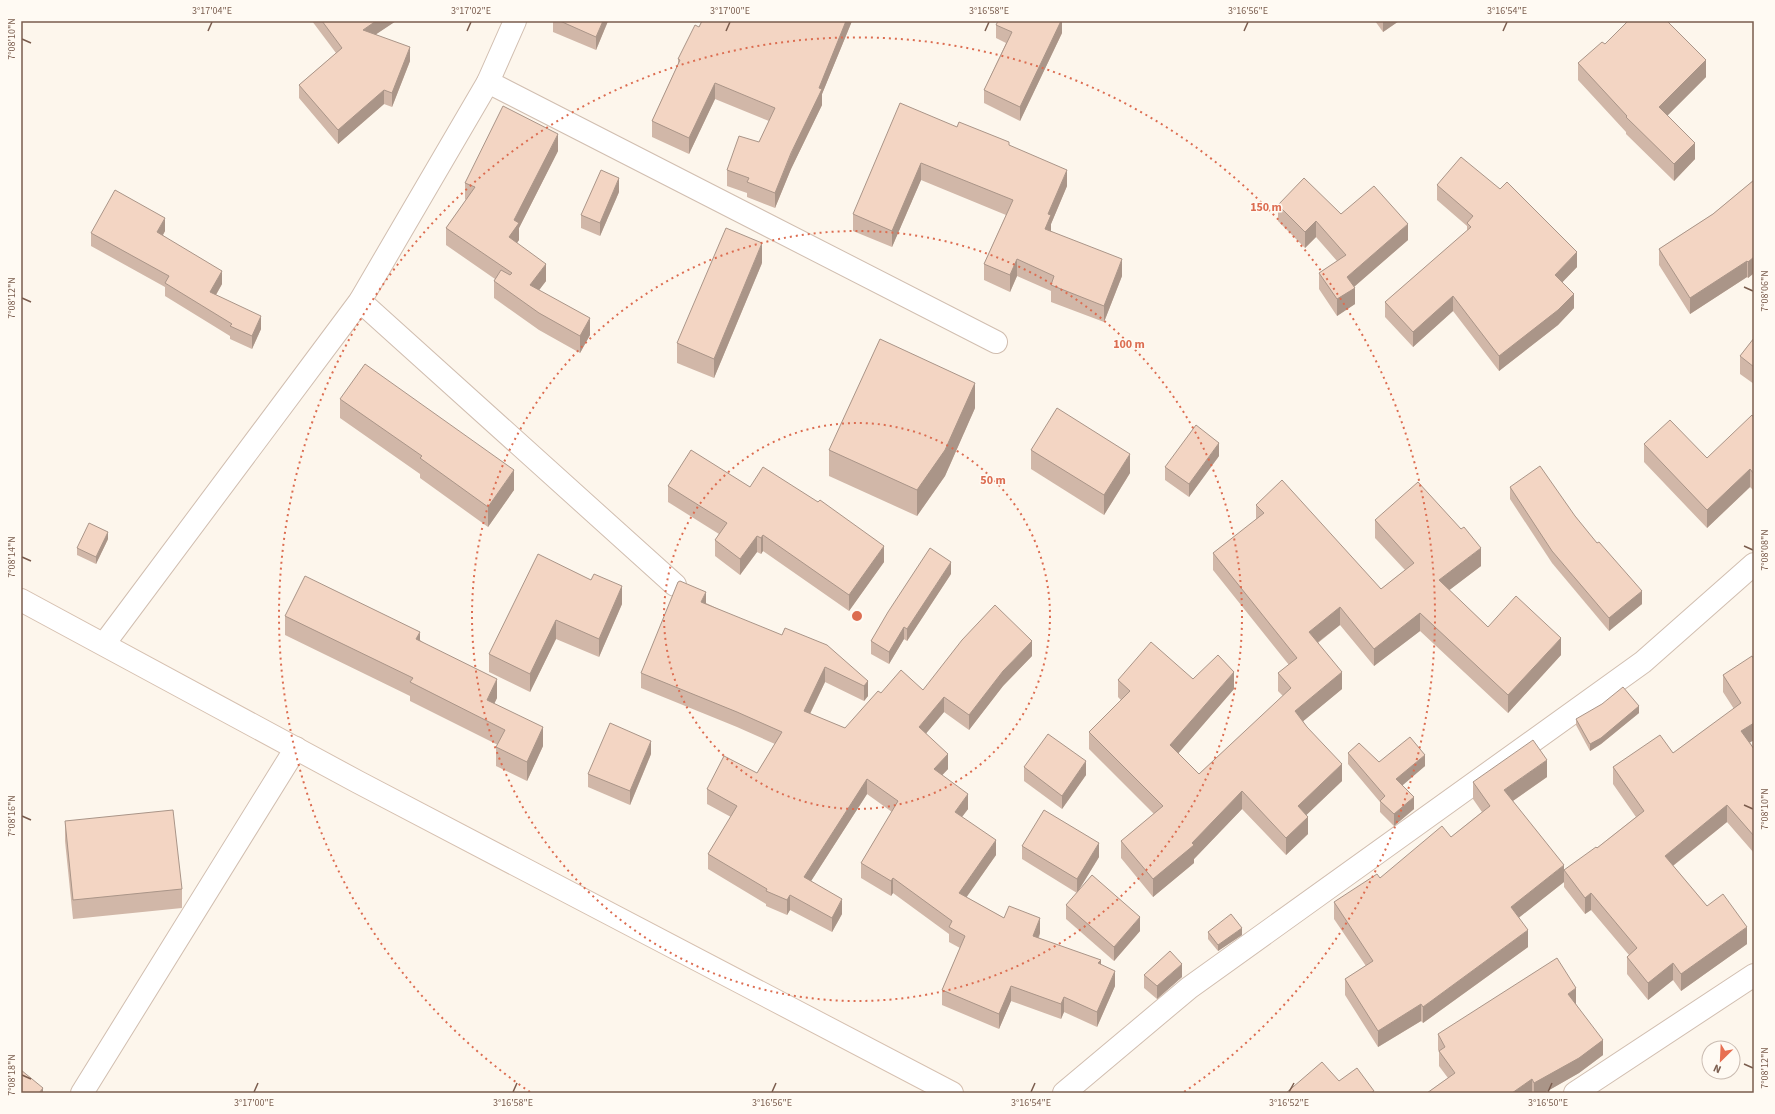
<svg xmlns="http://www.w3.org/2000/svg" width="1775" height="1114" viewBox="0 0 1775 1114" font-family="'Source Sans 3',sans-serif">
  <rect width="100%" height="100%" fill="#fdf6ec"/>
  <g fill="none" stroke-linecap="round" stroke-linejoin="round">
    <defs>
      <g id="street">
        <path d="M488,82L996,342"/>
        <path d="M360,301L675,585"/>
        <path d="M104,644L360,301L488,82L515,21"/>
        <path d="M82,1093L296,748"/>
        <path d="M1064,1093L1189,988L1643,662L1754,564"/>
        <path d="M1575,1093L1754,975"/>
      </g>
      <path id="secondary" d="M21,600L358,782L952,1093"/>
    </defs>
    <use href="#street" stroke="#d1beb0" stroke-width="24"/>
    <use href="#secondary" stroke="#d6c0b0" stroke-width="24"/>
    <use href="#street" stroke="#fff" stroke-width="22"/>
    <use href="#secondary" stroke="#fff" stroke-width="22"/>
  </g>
  <g fill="#d1b7a8">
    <path d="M312,21H396L376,34L410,61L392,107L384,104L338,144L299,98V85L336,53Z"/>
    <path d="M553,21H608L596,50L553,32Z"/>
    <path d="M702,21H852L822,94V105L791,169L775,208L747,197V193L727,186V170L759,142L769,121L715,99L689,154L652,137V121L678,64V59L699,27Z"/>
    <path d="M1062,21V33L1020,121L984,103V90L1006,43L996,38V25Z"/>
    <path d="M1375,21H1399L1383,32Z"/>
    <path d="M1605,44L1706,77L1667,116L1695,159L1674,181L1626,134V132L1578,80V63Z"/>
    <path d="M957,127L1009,145L1067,186L1051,224V231L1122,276L1104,322L1051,302V291L1017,276L1010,292L984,280V264L1006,215L921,180L892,247L853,231V214Z"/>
    <path d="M558,151L519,228V240L517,243L546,281L539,290L590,335L580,353L539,330L494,298V281L495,279L446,245V228L466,200L465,199V183Z"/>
    <path d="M1754,180V273L1748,278L1747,277L1690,314L1659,265V249L1713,214Z"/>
    <path d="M1437,185L1577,267L1562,282L1574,308L1558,325L1499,371L1453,311L1413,347L1385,317V302L1467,231V226L1437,200Z"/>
    <path d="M619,192L600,236L581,228V215Z"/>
    <path d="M1278,205L1341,214L1408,240L1354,287L1355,304L1337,316L1319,289V273L1337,261L1316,237L1305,248L1278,221Z"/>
    <path d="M165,231L163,235L222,284L216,295L261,329L252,349L230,339V336L165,296V287L91,246V233Z"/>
    <path d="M762,263L714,378L677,363V343Z"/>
    <path d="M1754,338V384L1740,374V356Z"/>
    <path d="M340,399L514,490L488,527L420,478V474L340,418Z"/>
    <path d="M975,408L945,476L917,516L829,476V450Z"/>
    <path d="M1754,418V491L1750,487L1707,528L1644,462V444L1707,458Z"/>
    <path d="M1031,450L1130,473L1104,515L1031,469Z"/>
    <path d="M1219,456L1189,497L1165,480V467Z"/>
    <path d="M668,486L750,487L884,562L849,611L763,551L761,554L757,552L740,575L715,556V540L719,534L668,502Z"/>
    <path d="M1510,487L1575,516L1642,604L1609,631L1552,563L1510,499Z"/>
    <path d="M1256,505L1381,589L1405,570L1375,538V520L1481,566L1449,590L1488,627L1561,655L1508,713L1420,631L1374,666L1340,625L1318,643L1342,689L1303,721L1342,781L1306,815L1308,834L1286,855L1242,809L1194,859V863L1153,897L1121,858V841L1154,814L1089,749V732L1121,700L1118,697V680L1193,679L1234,689L1178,753L1199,774L1283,696L1278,691V673L1289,665L1213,570V553L1256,520Z"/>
    <path d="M108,539L96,564L77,555V548Z"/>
    <path d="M951,574L907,641L904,639L889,664L871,654V641Z"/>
    <path d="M591,580L622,604L599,657L556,639L530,692L489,672V654Z"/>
    <path d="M706,603L868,681V696L864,701L825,682L810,714L845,728L881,693L923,690L1032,656L1003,686L969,730L944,712L926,733L948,769L942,775L968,809L962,817L996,855L966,897L1004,918L1040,933L1039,938L1101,965L1115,986L1097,1027L1064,1012L1061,1019L1011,1001L999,1029L942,1005V990L960,948L949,942V934L893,893L891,896L861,878V863L892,812L867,794L811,881L842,914L832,932L790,910L787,915L766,906V904L708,869V854L731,817L707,804V789L757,773L775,744L737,727L641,688V673Z"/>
    <path d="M285,616L420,640L497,698L494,703L543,746L527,781L496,766V747L498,745L410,701V696L285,635Z"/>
    <path d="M1754,659V740L1750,742L1754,749V853L1727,822L1673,866L1707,906L1747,944L1681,991L1673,980L1648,1000L1627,974V957L1629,955L1591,910L1585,914L1564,887V870L1597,848L1636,817L1613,784V767L1673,753L1734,709L1723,692V675Z"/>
    <path d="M1639,713L1601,744L1590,751L1576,725V719Z"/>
    <path d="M1348,753L1379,762L1425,766L1402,785L1414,809L1394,826L1380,812V802L1348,764Z"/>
    <path d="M651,754L630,805L588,787V774Z"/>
    <path d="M1024,767L1086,775L1062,809L1024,781Z"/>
    <path d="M1547,777L1513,801L1564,882L1518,918L1528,947L1423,1023L1421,1021L1378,1047L1345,995V979L1366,966L1334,919V902L1380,878L1451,837L1482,812L1473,799V782Z"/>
    <path d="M65,821L182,889V908L73,919L65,841Z"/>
    <path d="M1022,846L1099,857L1077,893L1022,859Z"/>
    <path d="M1066,905L1140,931L1114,961L1066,919Z"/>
    <path d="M1208,932L1242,935L1218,951L1208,939Z"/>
    <path d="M1144,975L1182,977L1157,999L1144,988Z"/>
    <path d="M1576,1004L1603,1055L1579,1073L1544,1093H1427L1448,1078L1439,1066V1052L1438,1050V1034Z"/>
  </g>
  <g fill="#aa9588">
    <path d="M376,21H396L363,43V30Z"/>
    <path d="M603,21H608L596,50V37Z"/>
    <path d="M846,21H852L822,94V105L791,169L775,208V193Z"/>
    <path d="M1061,21H1062V33L1020,121V107Z"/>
    <path d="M1383,21H1399L1383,32Z"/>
    <path d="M410,47V61L392,107V93Z"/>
    <path d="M1706,60V77L1659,124V107Z"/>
    <path d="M715,83V99L689,154V138Z"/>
    <path d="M384,90V104L338,144V130Z"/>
    <path d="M558,134V151L519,228V240L509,254V237L514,220Z"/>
    <path d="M1695,143V159L1674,181V164Z"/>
    <path d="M921,163V180L892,247V231Z"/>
    <path d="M1067,170V186L1051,224V232L1045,229L1048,214Z"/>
    <path d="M619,178V192L600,236V223Z"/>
    <path d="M165,218V231L157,245V232Z"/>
    <path d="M1316,221V237L1305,248V232Z"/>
    <path d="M1408,224V240L1348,292L1355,288V304L1337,316V299L1347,277Z"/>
    <path d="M762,243V263L714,378V359Z"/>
    <path d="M1577,252V267L1555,290V275Z"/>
    <path d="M1754,257V273L1748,278V262Z"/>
    <path d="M1017,259V276L1010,292V275Z"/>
    <path d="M1122,259V276L1104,322V306Z"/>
    <path d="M1747,261V277L1690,314V298Z"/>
    <path d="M546,264V281L530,302V285Z"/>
    <path d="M222,271V284L210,305V292Z"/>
    <path d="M1574,294V308L1558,325L1499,371V356Z"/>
    <path d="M1453,296V311L1413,347V332Z"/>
    <path d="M261,316V329L252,349V336Z"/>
    <path d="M590,318V335L580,353V336Z"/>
    <path d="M975,383V408L945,476L917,516V490Z"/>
    <path d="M1219,443V456L1189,497V484Z"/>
    <path d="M1130,454V473L1104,515V495Z"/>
    <path d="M1750,469V487L1707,528V510Z"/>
    <path d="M514,470V490L488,527V507Z"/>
    <path d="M108,532V539L96,564V557Z"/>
    <path d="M763,535V551L761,554V538Z"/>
    <path d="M757,536V552L740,575V559Z"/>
    <path d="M884,546V562L849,611V595Z"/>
    <path d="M1481,548V566L1439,598V580Z"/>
    <path d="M951,562V574L907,641V629Z"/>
    <path d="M622,586V604L599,657V639Z"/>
    <path d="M1642,591V604L1609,631V618Z"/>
    <path d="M706,592V606L701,602Z"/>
    <path d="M1340,607V625L1309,649V632Z"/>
    <path d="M1420,613V631L1374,666V649Z"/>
    <path d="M556,620V639L530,692V674Z"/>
    <path d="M904,627V639L889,664V652Z"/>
    <path d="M420,632V651L416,639Z"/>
    <path d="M1561,638V655L1508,713V695Z"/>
    <path d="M1032,641V656L1003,686L969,730V715L1003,671Z"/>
    <path d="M825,667V682L804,726V711Z"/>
    <path d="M1234,672V689L1170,763V745Z"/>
    <path d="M1342,672V689L1295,728V711Z"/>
    <path d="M497,679V698L487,719V700Z"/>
    <path d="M868,681V696L864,701V686Z"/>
    <path d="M944,697V712L919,742V727Z"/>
    <path d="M1639,706V713L1601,744L1590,751V744Z"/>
    <path d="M1754,723V740L1741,748V731Z"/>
    <path d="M543,727V746L527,781V762Z"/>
    <path d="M651,741V754L630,805V791Z"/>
    <path d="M948,754V769L934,784V769Z"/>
    <path d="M1425,755V766L1396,791V779Z"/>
    <path d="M1547,760V777L1504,807V790Z"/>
    <path d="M1086,761V775L1062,809V796Z"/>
    <path d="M1342,764V781L1298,823V806Z"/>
    <path d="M867,779V794L804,892V877Z"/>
    <path d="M1242,791V809L1194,859V863L1153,897V879L1192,843Z"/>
    <path d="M968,794V809L955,826V812Z"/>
    <path d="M1414,797V809L1394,826V814Z"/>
    <path d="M1727,805V822L1665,872V856Z"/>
    <path d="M1308,817V834L1286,855V838Z"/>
    <path d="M996,840V855L959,908V893Z"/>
    <path d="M1099,843V857L1077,893V879Z"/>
    <path d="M1564,865V882L1511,924V907Z"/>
    <path d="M893,878V893L891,896V881Z"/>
    <path d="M1591,893V910L1585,914V898Z"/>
    <path d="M790,895V910L787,915V900Z"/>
    <path d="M842,899V914L832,932V918Z"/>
    <path d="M1140,917V931L1114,961V947Z"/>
    <path d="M1040,918V933L1033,951V936Z"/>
    <path d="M1747,927V944L1681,991V974Z"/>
    <path d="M1242,928V935L1218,951V945Z"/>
    <path d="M1528,930V947L1423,1023V1007Z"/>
    <path d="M1101,960V975L1098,963Z"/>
    <path d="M1673,963V980L1648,1000V983Z"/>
    <path d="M1182,964V977L1157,999V986Z"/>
    <path d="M1115,971V986L1097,1027V1012Z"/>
    <path d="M1011,986V1001L999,1029V1014Z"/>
    <path d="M1576,988V1004L1568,1009V994Z"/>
    <path d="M1064,997V1012L1061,1019V1004Z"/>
    <path d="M1421,1004V1021L1378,1047V1031Z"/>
    <path d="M1603,1040V1055L1579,1073L1544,1093H1534V1083Z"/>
    <path d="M1532,1079V1093H1512Z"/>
    <path d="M43,1088V1093H39Z"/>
  </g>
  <g fill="#f3d5c3" stroke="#aa9588">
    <path d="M322,21H376L363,30L410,47L392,93L384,90L338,130L299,85L342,48Z"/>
    <path d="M560,21H603L596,37Z"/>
    <path d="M702,21H846L819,88L822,89L791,153L775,193L747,182L749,178L727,170L739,136L759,142L775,108L715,83L689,138L652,121L680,60L678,59L695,25L699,27Z"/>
    <path d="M998,21H1061L1020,107L984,90L1012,32L996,25Z"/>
    <path d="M1628,21H1667L1706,60L1659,107L1695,143L1674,164L1626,117L1627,116L1578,63L1602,42L1605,44Z"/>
    <path d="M900,103L957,127L959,122L1009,142V145L1067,170L1048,214L1051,215L1045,229L1122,259L1104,306L1051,285L1054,276L1017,259L1010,275L984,264L1013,200L921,163L892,231L853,214Z"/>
    <path d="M503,106L558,134L514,220L519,223L509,237L546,264L530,285L590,318L580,336L539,313L494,281L501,270L510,275L512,273L446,228L475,187L465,183Z"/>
    <path d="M1461,157L1500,189L1507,182L1577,252L1555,275L1574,294L1558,310L1499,356L1453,296L1413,332L1385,302L1471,227L1467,223L1473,216L1437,185Z"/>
    <path d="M601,170L619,178L600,223L581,215Z"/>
    <path d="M1304,178L1341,214L1374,186L1408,224L1347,277L1355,288L1337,299L1319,273L1346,255L1316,221L1305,232L1278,205Z"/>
    <path d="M1754,180V257L1748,262L1747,261L1690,298L1659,249L1713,214Z"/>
    <path d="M115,190L165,218L157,232L222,271L210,292L261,316L252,336L230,326L232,324L165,283L169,276L91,233Z"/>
    <path d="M726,228L762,243L714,359L677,343Z"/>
    <path d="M1754,338V367L1740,356Z"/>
    <path d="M880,339L975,383L945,450L917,490L829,450Z"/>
    <path d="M365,364L514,470L488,507L420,458L422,456L340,399Z"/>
    <path d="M1057,408L1130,454L1104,495L1031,450Z"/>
    <path d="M1752,415L1754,418V474L1750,469L1707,510L1644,444L1670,420L1707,458Z"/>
    <path d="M1196,425L1219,443L1189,484L1165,467Z"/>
    <path d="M691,450L750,487L763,467L818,502L820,500L884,546L849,595L763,535L761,538L757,536L740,559L715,540L727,523L668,486Z"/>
    <path d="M1540,466L1575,516L1597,543L1599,542L1642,591L1609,618L1552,551L1510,487Z"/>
    <path d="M1282,480L1381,589L1414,563L1375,520L1418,482L1461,529L1464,527L1481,548L1439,580L1488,627L1516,596L1561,638L1508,695L1420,613L1374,649L1340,607L1309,632L1342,672L1295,711L1307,727L1342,764L1298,806L1308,817L1286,838L1242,791L1192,843L1194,845L1153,879L1121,841L1163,806L1089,732L1130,691L1118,680L1151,642L1193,679L1218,655L1234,672L1170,745L1199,774L1291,688L1278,673L1297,658L1213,553L1264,513L1256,505Z"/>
    <path d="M89,523L108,532L96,557L77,548Z"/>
    <path d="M930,548L951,562L907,629L904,627L889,652L871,641L888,612Z"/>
    <path d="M538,554L591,580L594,574L622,586L599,639L556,620L530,674L489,654Z"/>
    <path d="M305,576L420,632L416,639L497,679L487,700L543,727L527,762L496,747L505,730L410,682L413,678L285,616Z"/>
    <path d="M680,581L706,592L701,602L782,635L785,628L827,645L868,681L864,686L825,667L804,711L845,728L878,691L881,693L901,670L923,690L962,640L995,605L1032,641L1003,671L969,715L944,697L919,727L948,754L934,769L968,794L955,812L996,840L959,893L1004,918L1009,906L1040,918L1033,936L1101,960L1098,963L1115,971L1097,1012L1064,997L1061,1004L1011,986L999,1014L942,990L965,936L949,927L952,921L893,878L891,881L861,863L898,801L867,779L804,877L842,899L832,918L790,895L787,900L766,891L767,889L708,854L737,806L707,789L724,756L757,773L782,732L737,712L641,673L678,582Z"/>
    <path d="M1752,656L1754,659V723L1741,731L1754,749V836L1727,805L1665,856L1707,906L1723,894L1747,927L1681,974L1673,963L1648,983L1627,957L1637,948L1591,893L1585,898L1564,870L1596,847L1597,848L1644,811L1613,767L1660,735L1673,753L1741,703L1723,675Z"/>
    <path d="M1623,687L1639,706L1601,738L1590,744L1576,719L1602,704Z"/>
    <path d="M610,723L651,741L630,791L588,774Z"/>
    <path d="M1048,734L1086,761L1062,796L1024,767Z"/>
    <path d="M1410,737L1425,755L1396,779L1414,797L1394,814L1380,801L1385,796L1348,753L1359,743L1379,762Z"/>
    <path d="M1533,740L1547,760L1504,790L1564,865L1511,907L1528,930L1423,1007L1421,1004L1378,1031L1345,979L1373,961L1334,902L1377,874L1380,878L1442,826L1451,837L1490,806L1473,782Z"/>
    <path d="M173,810L182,889L73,900L65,821Z"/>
    <path d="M1044,810L1099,843L1077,879L1022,846Z"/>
    <path d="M1092,875L1140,917L1114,947L1066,905Z"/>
    <path d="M1231,914L1242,928L1218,945L1208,932Z"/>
    <path d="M1170,951L1182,964L1157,986L1144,975Z"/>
    <path d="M1557,958L1576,988L1568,994L1603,1040L1579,1058L1534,1083L1532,1079L1512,1093H1427L1455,1073L1439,1051L1445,1047L1438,1034Z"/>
    <path d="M1322,1062L1339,1081L1357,1068L1374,1091L1371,1093H1286Z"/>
    <path d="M21,1070L43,1088L39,1093H21Z"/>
  </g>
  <path fill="none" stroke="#7a5c4d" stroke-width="1.5" d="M208,31L212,22M467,31L471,22M726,31L730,22M985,31L989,22M1244,31L1248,22M1503,31L1507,22M22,39L31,43M1744,287L1753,291M22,298L31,302M1744,546L1753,550M22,557L31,561M1744,805L1753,809M22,816L31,820M1744,1064L1753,1068M22,1075L31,1079M254,1092L258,1083M513,1092L517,1083M772,1092L776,1083M1031,1092L1035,1083M1289,1092L1294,1083M1548,1092L1552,1083"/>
  <g fill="none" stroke="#dc6d51" stroke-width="2" stroke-dasharray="2 4">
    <circle cx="857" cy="616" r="193"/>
    <circle cx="857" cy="616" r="385"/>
    <path d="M530 1092A578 578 0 1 1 1184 1092"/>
  </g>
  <circle cx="857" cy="616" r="6" fill="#dc6d51" stroke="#fffaf3" stroke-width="2"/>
  <g font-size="12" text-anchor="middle" font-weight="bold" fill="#dc6d51" stroke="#fffaf3" stroke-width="3" stroke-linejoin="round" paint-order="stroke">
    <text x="1266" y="211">150 m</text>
    <text x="1129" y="348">100 m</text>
    <text x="993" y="484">50 m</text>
  </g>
  <rect width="1775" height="1114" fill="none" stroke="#fffaf3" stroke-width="44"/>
  <g transform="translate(1721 1060) rotate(204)"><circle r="19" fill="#fffaf3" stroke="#cabbb1"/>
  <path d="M0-3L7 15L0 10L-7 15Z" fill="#e76f51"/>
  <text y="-6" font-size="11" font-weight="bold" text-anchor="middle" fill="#7a5c4d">N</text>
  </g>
  <rect x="22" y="22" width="1731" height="1070" fill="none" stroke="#7a5c4d" stroke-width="1.5"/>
  <g font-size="10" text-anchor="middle" fill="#7a5c4d">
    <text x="212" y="14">3°17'04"E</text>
    <text x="471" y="14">3°17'02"E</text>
    <text x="730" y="14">3°17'00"E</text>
    <text x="989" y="14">3°16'58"E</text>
    <text x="1248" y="14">3°16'56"E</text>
    <text x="1507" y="14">3°16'54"E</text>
    <text transform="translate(11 39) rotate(-90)" y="4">7°08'10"N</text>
    <text transform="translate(1764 291) rotate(-90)" y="4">7°08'06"N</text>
    <text transform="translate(11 298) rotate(-90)" y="4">7°08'12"N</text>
    <text transform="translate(1764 550) rotate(-90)" y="4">7°08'08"N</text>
    <text transform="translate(11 557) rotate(-90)" y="4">7°08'14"N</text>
    <text transform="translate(1764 809) rotate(-90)" y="4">7°08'10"N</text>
    <text transform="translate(11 816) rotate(-90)" y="4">7°08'16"N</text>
    <text transform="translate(1764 1068) rotate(-90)" y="4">7°08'12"N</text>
    <text transform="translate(11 1075) rotate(-90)" y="4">7°08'18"N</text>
    <text x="254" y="1106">3°17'00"E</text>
    <text x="513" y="1106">3°16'58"E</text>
    <text x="772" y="1106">3°16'56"E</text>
    <text x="1031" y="1106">3°16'54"E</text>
    <text x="1289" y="1106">3°16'52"E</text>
    <text x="1548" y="1106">3°16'50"E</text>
  </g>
</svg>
